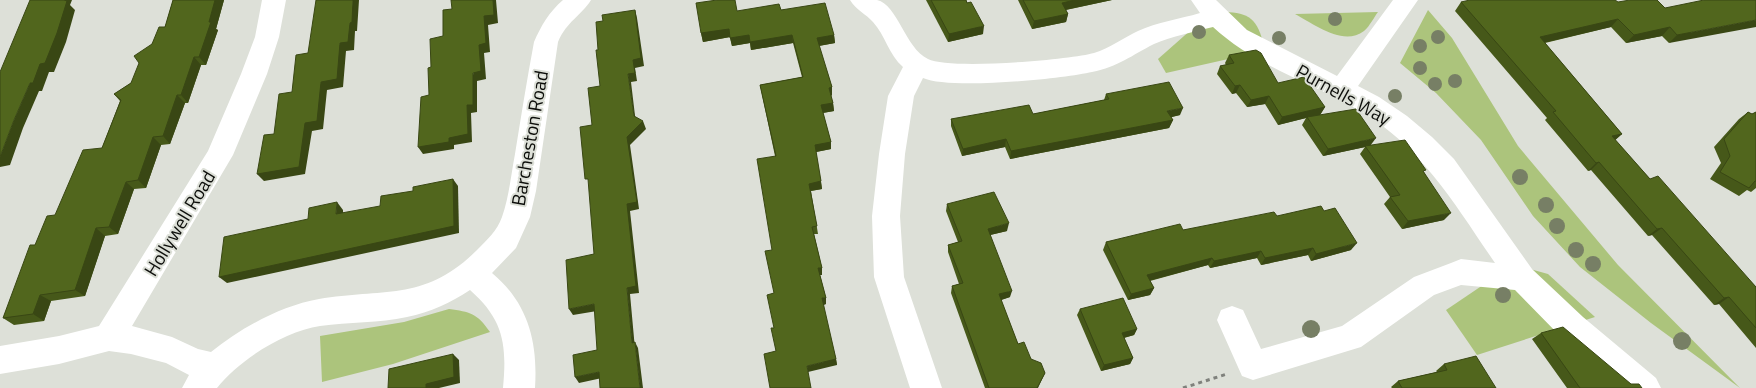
<svg xmlns="http://www.w3.org/2000/svg" width="1756" height="388" viewBox="0 0 1756 388" font-family="'Titillium Web',sans-serif">
  <rect width="100%" height="100%" fill="#dde0d8"/>
  <g fill="#acc47c">
    <path d="M1428,10L1452,38L1518,146L1618,265L1740,388L1651,323L1580,267L1533,216L1481,140L1436,93L1400,63Z"/>
    <path d="M1220,12C1246,12 1256,16 1263,42L1255,53L1166,73L1158,59L1201,21Z"/>
    <path d="M1378,12C1374,17 1370,26 1364,31C1343,47 1314,24 1295,14Z"/>
    <path d="M1530,269L1548,274L1595,317L1477,355L1446,310L1483,285Z"/>
    <path d="M449,309C470,312 477,313 490,332L393,364L322,382L320,336L404,322Z"/>
  </g>
  <g fill="none" stroke-linecap="round" stroke-linejoin="round">
    <path stroke="#7f817c" stroke-width="3" stroke-dasharray="4 4" stroke-linecap="butt" d="M1183,388L1227,374"/>
    <g fill="#fff" fill-rule="evenodd">
      <path d="M262,0H286L279,37L267,74L233,155L132,326L172,337L198,349L211,352C241,328 280,306 319,299C384,288 425,302 477,250C487,240 497,231 502,217C509,197 511,175 515,154C521,117 527,79 534,42C541,26 549,12 563,0H591C581,16 567,21 558,42L536,191L530,217L516,248L492,273C528,303 538,342 535,388H503C507,345 504,320 470,290C450,303 431,312 407,317C379,323 349,322 320,326C285,331 239,360 217,388H182L189,375L166,363L131,354L109,351L59,364L0,374V346L59,336L99,326L208,151L241,74L255,37Z"/>
      <path d="M850,0C858,0 869,0 877,0C898,5 905,48 928,59C949,70 1069,60 1094,53C1110,48 1123,38 1138,31C1157,22 1180,19 1200,13L1191,0H1216L1247,30L1337,76L1393,0H1418L1358,86L1379,97L1407,116L1432,137L1454,159L1532,269L1583,317L1656,378L1661,388H1622L1561,337L1515,290L1461,285L1434,295L1361,347L1253,380L1242,376L1217,320L1221,310L1232,306L1243,310L1261,349L1342,326L1414,277L1451,263L1461,259L1495,263C1456,206 1421,146 1360,111C1311,82 1255,66 1213,27C1194,32 1172,36 1154,44C1132,55 1118,67 1092,72C1061,79 950,90 923,78L914,96L905,154L900,216L904,277L942,388H910L874,277L872,216L879,154L888,96L903,67C889,55 885,35 873,22C866,14 856,10 850,0Z"/>
    </g>
  </g>
  <g fill="#777f65">
    <circle cx="1335" cy="19" r="7"/>
    <circle cx="1199" cy="32" r="7"/>
    <circle cx="1438" cy="37" r="7"/>
    <circle cx="1279" cy="38" r="7"/>
    <circle cx="1420" cy="46" r="7"/>
    <circle cx="1420" cy="68" r="7"/>
    <circle cx="1455" cy="81" r="7"/>
    <circle cx="1435" cy="84" r="7"/>
    <circle cx="1395" cy="96" r="7"/>
    <circle cx="1520" cy="177" r="8"/>
    <circle cx="1546" cy="205" r="8"/>
    <circle cx="1557" cy="226" r="8"/>
    <circle cx="1576" cy="250" r="8"/>
    <circle cx="1593" cy="264" r="8"/>
    <circle cx="1503" cy="295" r="8"/>
    <circle cx="1311" cy="329" r="9"/>
    <circle cx="1682" cy="341" r="9"/>
  </g>
  <g fill="#465819">
    <path d="M173,0H224L216,29L218,30L206,65H201L188,103H185L170,144L161,145L146,188L134,189L118,234L105,236L85,296L51,301L44,321L14,325L3,318L35,245L102,148L120,101L114,94L131,83L152,44L165,27Z"/>
    <path d="M926,0H966L983,34L948,42Z"/>
    <path d="M1018,0H1112L1066,10L1068,14L1066,22L1032,29Z"/>
    <path d="M1756,0L1669,43L1662,36L1626,43L1611,27L1545,43L1622,134L1615,140L1650,179L1756,287V348L1719,304L1714,305L1652,235L1648,236L1591,170L1588,171L1545,120L1547,118L1455,11L1461,2H1618L1665,8Z"/>
    <path d="M781,10L834,35L835,43L819,46L832,87V95L831,96L833,103L834,111L823,113L831,142V149L816,152L822,189L811,191L818,234H814L822,268V275H820L826,298V304L823,305L836,359L837,365L776,351L774,328V293L772,250L775,156L760,85L802,77L793,43L751,50L750,43L732,46L730,37L703,42L701,33L737,11Z"/>
    <path d="M1229,55L1278,83L1325,107L1320,115L1370,145L1424,172L1444,220L1402,229L1384,204L1390,197L1360,154L1365,147L1323,156L1302,125L1306,118L1278,125L1265,104L1247,107L1236,93L1232,94L1217,74L1220,66L1226,65L1225,63Z"/>
    <path d="M1106,94L1180,115L1171,117L1173,120L1169,128L1010,159L1005,147L962,156L951,126V119L1033,114L1104,100Z"/>
    <path d="M1748,112L1752,114L1756,112V188L1751,192L1747,190L1739,196L1710,179L1721,163L1714,147L1739,119Z"/>
    <path d="M947,204L1007,231L990,235L1010,297L1001,300L1018,344L1031,359L1045,373L1038,388H985L951,293L952,286L959,284L948,252V245L958,242L946,211Z"/>
    <path d="M1277,216L1351,250L1311,261L1308,255L1261,265L1257,258L1210,268L1208,265L1150,281L1154,288L1150,295L1128,300L1103,250L1106,242L1183,230Z"/>
    <path d="M1080,309L1137,329L1134,335L1124,338L1133,358L1130,364L1101,371L1077,315Z"/>
    <path d="M1541,333L1631,384L1642,388H1567L1532,339Z"/>
    <path d="M1444,364L1496,388H1392L1391,387L1398,381L1437,372L1436,371Z"/>
  </g>
  <g fill="#394714">
    <path d="M63,0H72L70,5L75,10L66,42L54,72H49L42,91H39L23,128L10,165L0,167V157L14,120L30,83Z"/>
    <path d="M215,0H224L216,29L218,30L206,65L199,57Z"/>
    <path d="M353,0H359L357,31H355L354,50L346,51L343,87L327,90L323,129L312,131L305,174L264,181L257,174L305,123L321,82L350,23Z"/>
    <path d="M493,0H496L498,23L488,25L490,52L484,53L486,79L477,81V112L471,113L472,142L454,145V149L423,154L418,147L449,138L467,105L479,45L484,16Z"/>
    <path d="M1075,0H1112L1060,11L1062,3Z"/>
    <path d="M635,10L637,18L644,66L635,68L637,81L631,82L636,124L634,116L628,74L633,60Z"/>
    <path d="M1068,14L1066,22L1032,29L1034,21Z"/>
    <path d="M1618,19L1611,27L1534,45L1540,37Z"/>
    <path d="M1756,20V27L1669,43L1677,35Z"/>
    <path d="M984,26L983,34L948,42L949,34Z"/>
    <path d="M1670,27L1662,36L1626,43L1634,35Z"/>
    <path d="M729,29L730,37L703,42L701,33Z"/>
    <path d="M749,35L750,43L732,46L730,38Z"/>
    <path d="M792,35L793,43L751,50L750,42Z"/>
    <path d="M834,35L835,43L818,46L817,38Z"/>
    <path d="M194,57L201,65L188,103L181,95Z"/>
    <path d="M1240,85L1236,93L1232,94L1235,86Z"/>
    <path d="M832,87V95L829,96V88Z"/>
    <path d="M177,95L185,103L170,144L163,136Z"/>
    <path d="M1269,96L1265,104L1247,107L1251,100Z"/>
    <path d="M833,103L834,111L822,113L821,105Z"/>
    <path d="M1325,107L1320,115L1307,117L1306,118L1278,125L1282,117Z"/>
    <path d="M1183,108L1180,115L1164,119L1167,111Z"/>
    <path d="M1173,120L1169,128L1010,159L1011,151Z"/>
    <path d="M643,121L646,129L630,145L639,209L630,211L639,293L630,294L635,349L632,343L627,288V137Z"/>
    <path d="M1622,134L1613,142L1612,136Z"/>
    <path d="M153,137L161,145L146,188L138,180Z"/>
    <path d="M1376,138L1370,146L1323,156L1328,149Z"/>
    <path d="M1006,139L1005,147L962,156L963,149Z"/>
    <path d="M831,142V149L816,152L815,145Z"/>
    <path d="M1599,162L1591,170L1588,171L1596,163Z"/>
    <path d="M453,179L458,186L459,233L227,283L219,277Z"/>
    <path d="M821,181L822,189L810,191L809,184Z"/>
    <path d="M126,182L134,189L118,234L109,227Z"/>
    <path d="M337,202L343,210V221L336,214Z"/>
    <path d="M1451,213L1444,220L1402,229L1408,221Z"/>
    <path d="M1009,223L1007,231L986,236L988,229Z"/>
    <path d="M96,228L105,236L85,296L75,290Z"/>
    <path d="M1662,228L1652,235L1648,236L1657,229Z"/>
    <path d="M1357,243L1351,250L1311,261L1316,254Z"/>
    <path d="M1313,248L1308,255L1261,265L1265,258Z"/>
    <path d="M1261,251L1257,258L1210,268L1214,261Z"/>
    <path d="M1212,258L1208,265L1144,282L1147,275Z"/>
    <path d="M818,268H822V275H819Z"/>
    <path d="M1154,288L1150,295L1128,300L1131,294Z"/>
    <path d="M1012,291L1010,297L998,301L999,294Z"/>
    <path d="M40,295L51,301L44,321L33,314Z"/>
    <path d="M1729,297L1719,304L1714,305L1724,298Z"/>
    <path d="M822,298H826V304L823,305Z"/>
    <path d="M594,304L597,311L573,315L569,309Z"/>
    <path d="M1137,329L1134,335L1119,339L1122,333Z"/>
    <path d="M635,342L638,348L643,388H640Z"/>
    <path d="M453,354L459,360L460,383L439,388H426V384Z"/>
    <path d="M1133,358L1130,364L1101,371L1104,365Z"/>
    <path d="M836,359L837,365L808,372L807,366Z"/>
    <path d="M599,372L602,378L579,383L575,377Z"/>
  </g>
  <g fill="#51661d" stroke="#394714">
    <path d="M30,0H64L67,1L57,33L45,63L40,64L33,83H30L14,120L0,157V72Z"/>
    <path d="M173,0H215L209,22H211L199,57H194L181,95H177L163,136L153,137L138,180L126,182L109,227L96,228L75,290L40,295L33,314L3,318L30,245H35L47,216L55,215L83,150L102,148L121,100L114,94L131,83L139,63L134,56L152,44L159,27H165Z"/>
    <path d="M316,0H353L352,22L350,23L348,42L340,43L337,79L321,82L317,121L305,123L299,167L257,174L264,135L274,134L279,94L292,92L296,55L308,53Z"/>
    <path d="M451,0H493L494,15L484,16L486,43L479,45L481,71L473,73V105H467L468,134L449,138V142L418,147L421,97L429,95L428,68L431,67L430,39L443,36V10L452,9Z"/>
    <path d="M717,0H735L737,11L779,4L781,10L825,3L834,35L817,38L832,87L829,88L833,103L821,105L831,142L815,145L821,181L809,184L817,226L812,227L822,268H818L826,298H822L836,359L807,366L811,388H770L764,354L776,351L771,328H774L767,295L774,293L765,251L772,250L757,159L776,156L760,85L803,77L792,35L750,42L749,35L730,38L729,29L701,33L696,3Z"/>
    <path d="M931,0H966L967,3L971,2L984,26L949,34Z"/>
    <path d="M1023,0H1075L1062,3L1068,14L1034,21Z"/>
    <path d="M1470,0H1615L1618,2L1630,0H1657L1665,8L1704,0H1756V20L1677,35L1670,27L1634,35L1618,19L1540,37L1622,134L1612,136L1650,179L1658,176L1756,287V328L1729,297L1724,298L1662,228L1657,229L1599,162L1596,163L1553,112L1556,111L1461,2Z"/>
    <path d="M635,10L641,58L633,60L635,73L628,74L634,116L643,121L627,137L637,202L627,204L636,286L627,288L632,343L635,342L640,388H600L599,372L575,377L573,355L597,350L594,304L569,309L566,260L594,254L588,179H585L580,127L592,125L588,88L600,86L596,50H598L596,22L603,21L602,15Z"/>
    <path d="M1256,50L1261,53L1278,83L1304,77L1325,107L1282,117L1269,96L1251,100L1240,85L1235,86L1220,66L1234,63L1229,55Z"/>
    <path d="M1169,82L1183,108L1167,111L1173,120L1011,151L1006,139L963,149L951,119L1029,105L1033,114L1109,99L1106,94Z"/>
    <path d="M1356,109L1376,138L1328,149L1307,117Z"/>
    <path d="M1748,112L1752,114L1756,112V181H1755L1749,188L1720,172L1730,156L1724,139Z"/>
    <path d="M1405,140L1426,170L1423,171L1451,213L1408,221L1390,197L1400,195L1365,146Z"/>
    <path d="M453,179L454,226L219,277L224,237L308,219L309,208L337,202L336,214L380,206L381,196L413,191V187Z"/>
    <path d="M994,192L1009,223L988,229L1012,291L999,294L1018,344L1024,342L1031,359L1041,363L1045,373L1037,388H989L952,286L963,283L948,245L962,241L947,204Z"/>
    <path d="M1321,206L1324,211L1335,208L1357,243L1316,254L1313,248L1265,258L1261,251L1214,261L1212,258L1147,275L1154,288L1131,294L1106,242L1180,224L1183,230L1274,212L1277,216Z"/>
    <path d="M1123,298L1137,329L1122,333L1133,358L1104,365L1080,309Z"/>
    <path d="M1563,327L1631,384H1639L1642,388H1580L1541,333Z"/>
    <path d="M453,354L454,377L426,384V388H388L389,369Z"/>
    <path d="M1476,356L1496,388H1402L1398,381L1447,370L1444,364Z"/>
  </g>
  <g text-anchor="middle" dominant-baseline="central" stroke-width="4" stroke-linejoin="round" paint-order="stroke">
    <g font-size="19" fill="#0d0e0b" stroke="#dde0d8">
      <text transform="translate(1344 94) rotate(29)">Purnells Way</text>
      <text transform="translate(529 138) rotate(-80)">Barcheston Road</text>
      <text transform="translate(179 223) rotate(-59)">Hollywell Road</text>
    </g>
  </g>
</svg>
